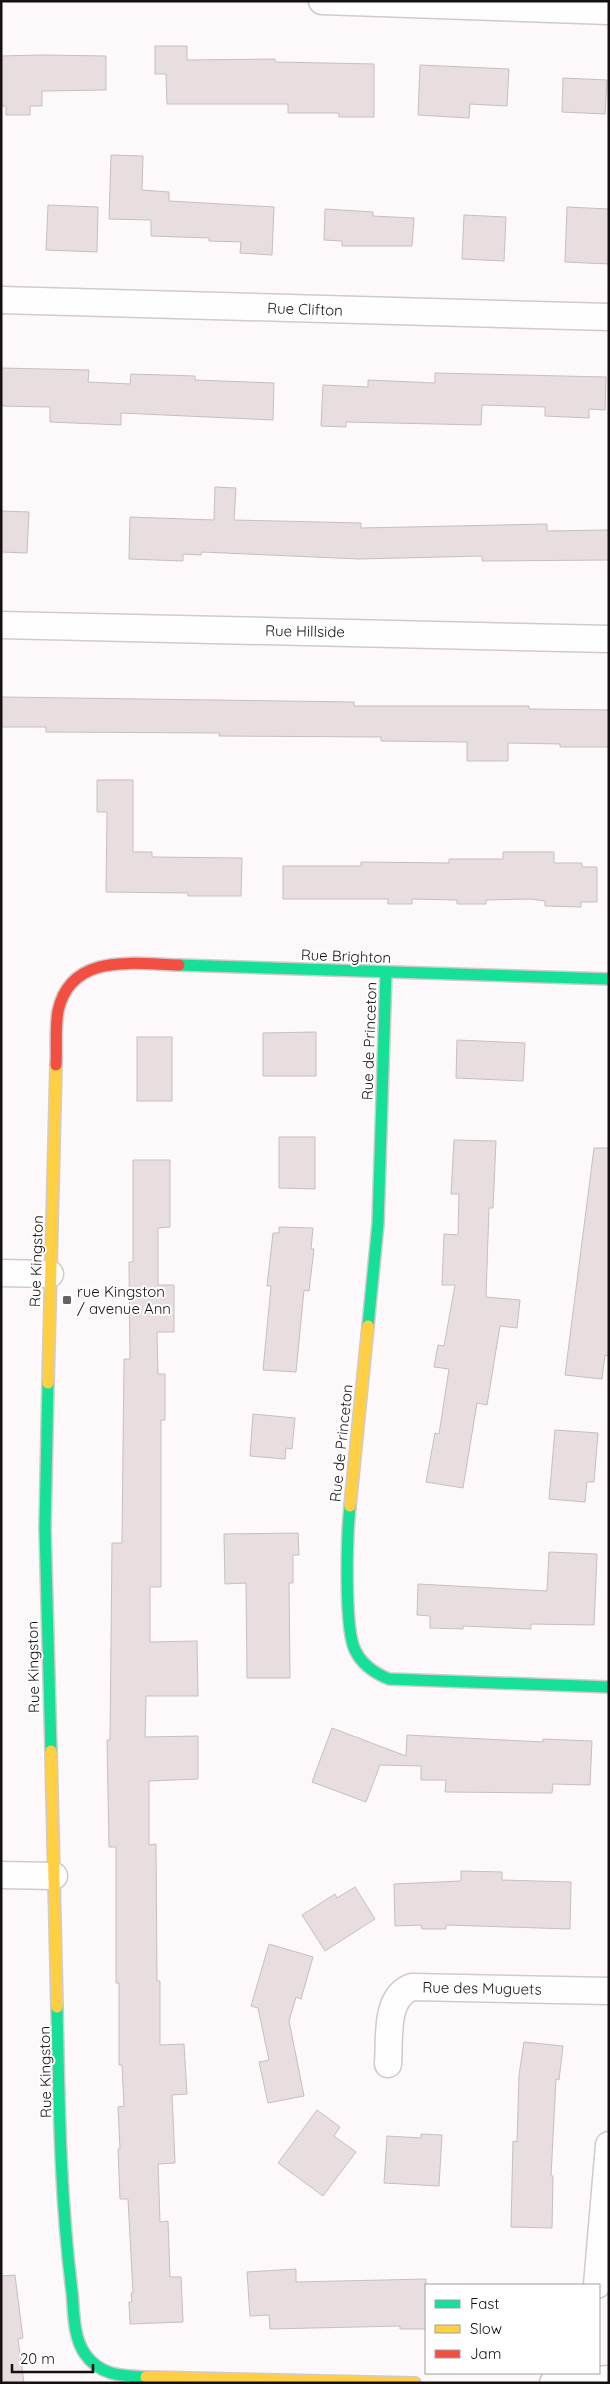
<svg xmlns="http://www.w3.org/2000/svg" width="610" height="2384" viewBox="0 0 610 2384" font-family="Quicksand,sans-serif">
  <rect width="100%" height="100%" fill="#fdf8fa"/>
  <g fill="#e8dedf" stroke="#c5bfbf">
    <path d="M155,46H187V60L275,59V62L374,64V117H339V113H288V104H167L166,74H155Z"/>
    <path d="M41,55L106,56V90L42,91V106H30V115H6V106H1V56Z"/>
    <path d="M420,65L509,69L507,106L470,104L469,118L418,115Z"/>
    <path d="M563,78L607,80L605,114L562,112Z"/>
    <path d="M111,155L143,156L142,190L169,192V201L274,207L272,255L240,253L241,242L209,241V238L151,236V220L109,219Z"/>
    <path d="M48,205L98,207L97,252L46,250Z"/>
    <path d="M567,207L609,209V264L565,262Z"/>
    <path d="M325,209L373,212V216L414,218L412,246H342V241L324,240Z"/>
    <path d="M464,215L506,217L504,261L462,259Z"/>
    <path d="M1,368L89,370L88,382L130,384L131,374L195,376V380L274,383L273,420L121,413V425L50,422V407L1,406Z"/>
    <path d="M435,373L606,377L605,410L589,409V418L545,416V407L482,405L481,425L346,422V427L321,426L323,385L368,387V380L435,383Z"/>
    <path d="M215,487L236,488L234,520L361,523V528L547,524V531L609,530V560L482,561V556L359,559L202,552L201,555L183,554V561L129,559L130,517L214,520Z"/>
    <path d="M1,511L29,512L27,553L1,552Z"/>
    <path d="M1,697L354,702V706H529V709L609,710V747H560V744L508,743V761H467V742L381,741V737L219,736L220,733L46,732V727H1Z"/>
    <path d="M97,780H133V852H152V857L242,858L241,896H188V893L106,892L107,812H97Z"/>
    <path d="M503,852H554V863H582V867H597V902H581V907L545,906V901L530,899L486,900V904H457V900L412,899V904H388V899H283V866H361V862L449,863V859H503Z"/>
    <path d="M316,1032V1076H263V1033Z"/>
    <rect x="137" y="1037" width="35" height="64"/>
    <path d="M457,1040L525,1043L523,1081L456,1078Z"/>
    <path d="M279,1137H315V1189L279,1188Z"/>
    <path d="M454,1140L496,1141L493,1208H489L486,1297L520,1300L517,1328L500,1326L487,1405L477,1403L463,1488L426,1482L435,1433L439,1434L449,1369L434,1367L438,1345L444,1346L455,1285H442L444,1234L458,1235L459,1194H451Z"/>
    <path d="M594,1148H609V1356L605,1355L602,1379L565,1375Z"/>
    <path d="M133,1160H170V1227L158,1228V1285H174V1332H157L158,1374H165V1420H161V1587H150V1642L197,1641L198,1696H146L145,1737L198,1736V1779L149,1781V1845L156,1844L157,1981H160V2045L184,2044L187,2094L172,2095L175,2163L158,2164L160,2222L168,2221L170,2277H181L183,2322L130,2324L129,2302H132L131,2293H133L128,2199H120L118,2149H120L118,2107L124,2106L122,2065H119V1983H116V1847H109L107,1740H110L112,1543H122L124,1359H130L129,1262H133Z"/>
    <path d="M279,1227L313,1228L311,1249H314L309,1291L304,1290L296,1372L263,1370L271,1286H267L273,1233H279Z"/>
    <path d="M253,1414L295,1418L292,1449L286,1448L285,1459L250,1456Z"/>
    <path d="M555,1430L598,1433L594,1482H587L585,1502L549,1499Z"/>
    <path d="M298,1533L299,1555H293V1583H289L290,1678H247L246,1583L225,1584L224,1534Z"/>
    <path d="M549,1552L597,1554L594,1625L531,1624V1629L463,1626V1629L430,1628V1616L417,1615L418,1584L547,1591Z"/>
    <path d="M332,1728L406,1756L407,1735L543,1742V1739L592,1741L590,1785L553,1784L552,1793L445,1792L446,1780H421V1766L380,1765L366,1802L312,1782Z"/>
    <path d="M461,1871L502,1872V1880L571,1882L570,1929L446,1925V1929H422L421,1925L395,1926L394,1884L461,1881Z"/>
    <path d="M355,1887L375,1919L325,1951L302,1915L335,1894L337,1898Z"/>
    <path d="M269,1944L313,1957L301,1999L296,1997L289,2021L304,2096L268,2103L259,2062L269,2060L258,2008L251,2006Z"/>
    <path d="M524,2042L563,2046L559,2080L556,2079L551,2176H553L552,2228L511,2227L513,2141L517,2142L519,2075Z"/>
    <path d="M317,2110L340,2127L334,2136L356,2152L323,2196L278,2163Z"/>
    <path d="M421,2134L442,2135L439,2186L384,2183L387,2136L421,2138Z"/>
    <path d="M296,2269V2282L426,2279V2329H400V2326L270,2329L269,2315L250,2316L247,2272Z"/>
    <path d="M15,2275L23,2338L18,2339L24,2383H1V2276Z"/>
  </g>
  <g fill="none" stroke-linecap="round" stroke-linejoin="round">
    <defs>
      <g id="street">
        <path d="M322,1L609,11"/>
        <path d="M1,300L609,317"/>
        <path d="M1,625L609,639"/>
        <path d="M1,1273L50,1274"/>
        <path d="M1,1875L54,1876"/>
        <path d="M388,2064C390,2039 384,1997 412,1987L609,1991"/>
        <path d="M597,2285L609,2145"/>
        <path d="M553,2383L609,2379"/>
      </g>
      <g id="fast">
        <path d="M179,965L609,979"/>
        <path d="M368,1326L378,1224L386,972"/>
        <path d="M48,1383L45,1528L51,1751"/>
        <path d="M350,1506C347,1534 344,1628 355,1650C362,1665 374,1673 389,1679L609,1687"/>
        <path d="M57,2007C59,2102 60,2197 72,2292C74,2312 73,2337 85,2354C100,2376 123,2376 146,2377"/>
      </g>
      <g id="slow">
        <path d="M48,1383L56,1065"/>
        <path d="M350,1506L368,1326"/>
        <path d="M51,1751L57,2007"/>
        <path d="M146,2377L415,2383"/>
      </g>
      <path id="jam" d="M56,1065C57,1048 55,1028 58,1011C71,952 134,964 179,965"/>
    </defs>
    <use href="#street" stroke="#d0cacd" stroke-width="29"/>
    <use href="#fast" stroke="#d0cacd" stroke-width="14"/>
    <use href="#slow" stroke="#d0cacd" stroke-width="14"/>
    <use href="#jam" stroke="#d0cacd" stroke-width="14"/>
    <use href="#street" stroke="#fffefe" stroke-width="26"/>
    <use href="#fast" stroke="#16e098" stroke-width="11"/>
    <use href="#slow" stroke="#ffcf43" stroke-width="11"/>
    <use href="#jam" stroke="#f24e42" stroke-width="11"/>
  </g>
  <rect fill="#686164" stroke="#fff" stroke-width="2" x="62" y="1295" width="10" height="10" rx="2.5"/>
  <g text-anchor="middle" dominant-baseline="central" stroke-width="4" stroke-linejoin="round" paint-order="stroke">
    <g font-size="15" fill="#171013" stroke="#fff">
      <text transform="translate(305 309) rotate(2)">Rue Clifton</text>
      <text transform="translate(305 631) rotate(1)">Rue Hillside</text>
      <text transform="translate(346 956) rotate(2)">Rue Brighton</text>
      <text transform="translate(369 1041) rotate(-88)">Rue de Princeton</text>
      <text transform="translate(36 1261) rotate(-88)">Rue Kingston</text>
      <text transform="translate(341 1443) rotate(-84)">Rue de Princeton</text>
      <text transform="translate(33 1667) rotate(-91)">Rue Kingston</text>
      <text transform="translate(482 1988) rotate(1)">Rue des Muguets</text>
      <text transform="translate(45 2072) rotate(-91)">Rue Kingston</text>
    </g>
    <g font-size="15" fill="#171013" stroke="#fff" text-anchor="start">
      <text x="77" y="1291">rue Kingston<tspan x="77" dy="17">/ avenue Ann</tspan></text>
    </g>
  </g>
  <rect width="610" height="2384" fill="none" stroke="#171013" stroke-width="5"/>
  <rect x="425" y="2284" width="175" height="90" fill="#ffffff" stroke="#a29fa1"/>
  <rect x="435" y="2300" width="25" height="8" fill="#16e098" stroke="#a29fa1"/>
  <text x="470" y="2309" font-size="15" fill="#171013">Fast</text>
  <rect x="435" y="2325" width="25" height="8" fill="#ffcf43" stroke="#a29fa1"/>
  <text x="470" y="2334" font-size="15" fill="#171013">Slow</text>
  <rect x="435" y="2350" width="25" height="8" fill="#f24e42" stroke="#a29fa1"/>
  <text x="470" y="2359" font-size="15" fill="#171013">Jam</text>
  <path d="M12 2364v8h81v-8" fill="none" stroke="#171013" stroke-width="2.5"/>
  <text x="20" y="2364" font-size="15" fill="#171013" stroke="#ffffff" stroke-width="4" paint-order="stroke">20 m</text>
</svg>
